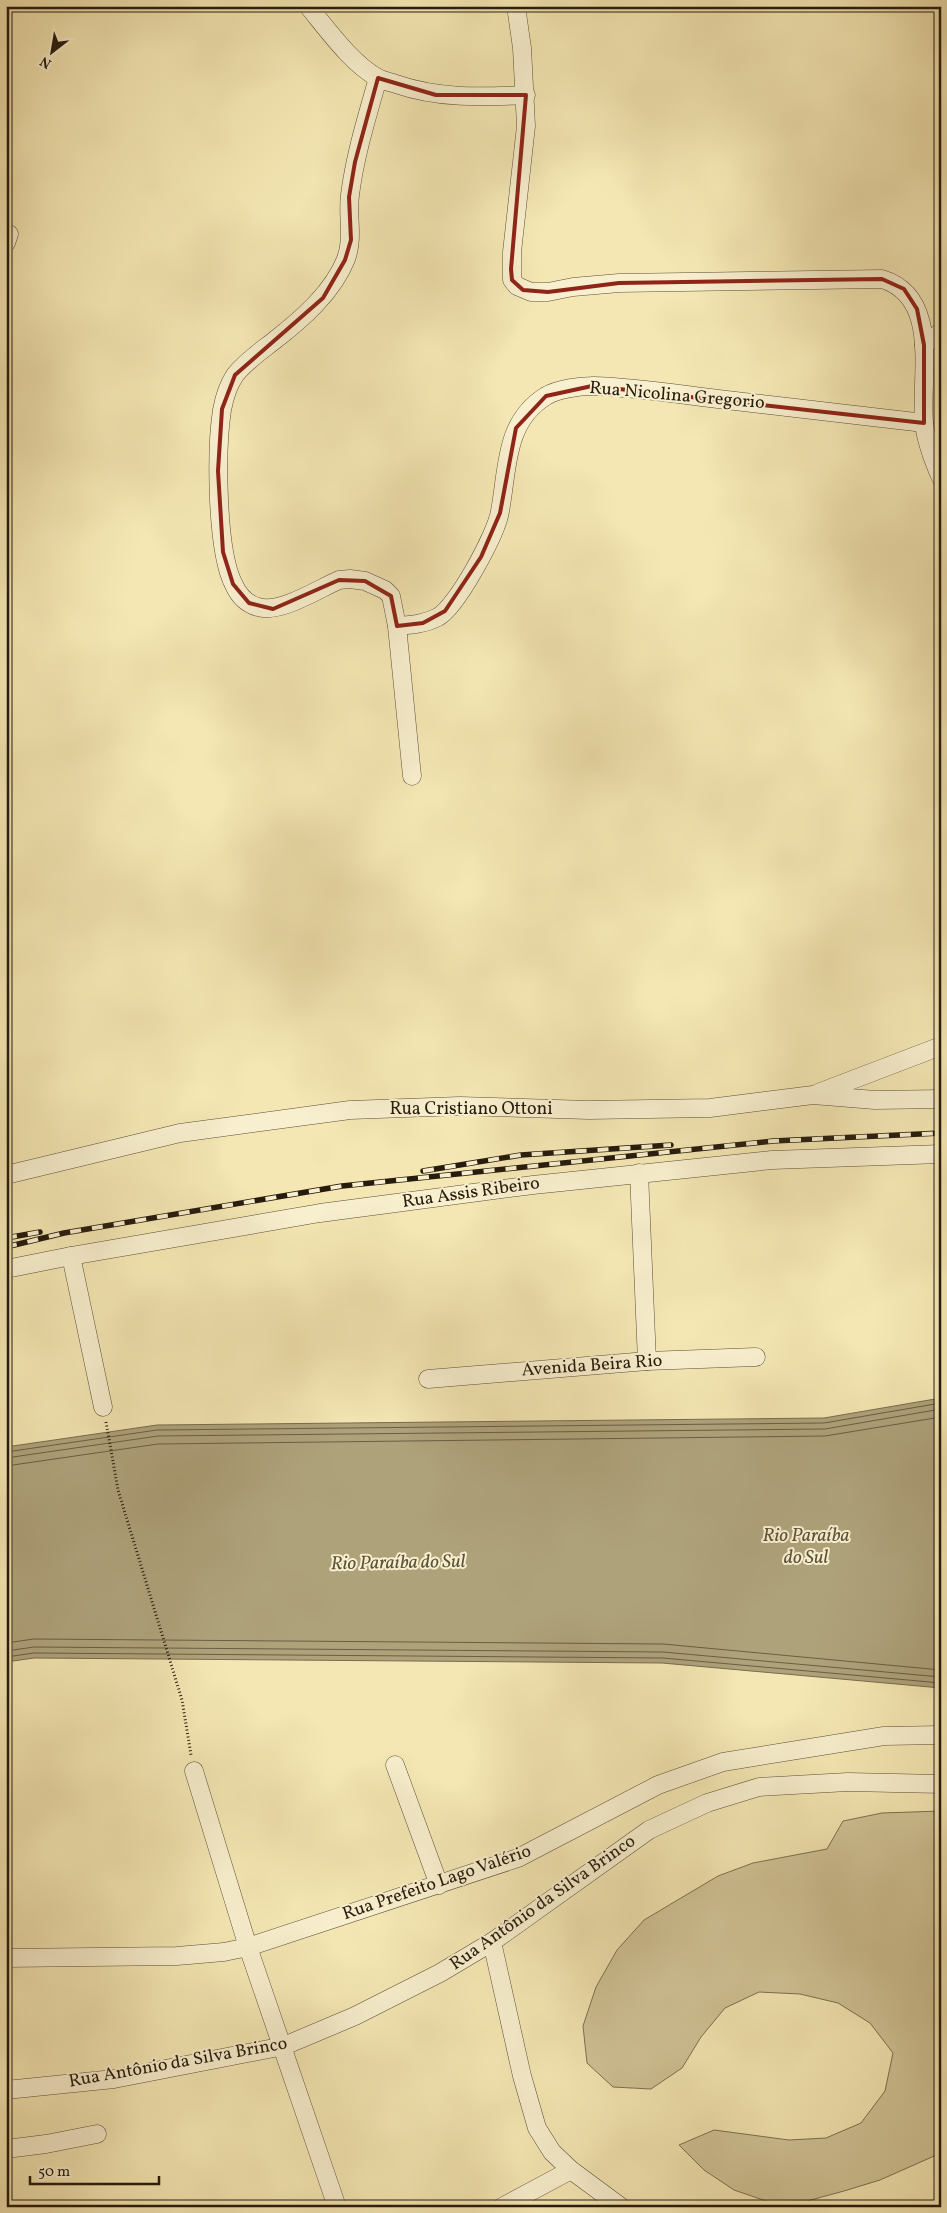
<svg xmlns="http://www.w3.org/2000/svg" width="947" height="2213" viewBox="0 0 947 2213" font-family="Vollkorn,serif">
  <rect width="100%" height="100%" fill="#f4e7b3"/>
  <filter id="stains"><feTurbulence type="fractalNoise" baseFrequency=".004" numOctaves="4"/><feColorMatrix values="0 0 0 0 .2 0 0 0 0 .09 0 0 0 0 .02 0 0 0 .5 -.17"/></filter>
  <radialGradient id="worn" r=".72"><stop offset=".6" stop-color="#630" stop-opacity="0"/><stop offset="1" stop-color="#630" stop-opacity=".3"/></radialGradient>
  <path fill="#d1c497" stroke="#7c7052" d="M941,1811V2153L880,2180L844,2191L807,2201L769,2202L734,2190L704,2170L679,2145L714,2130L789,2140L826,2138L861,2123L885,2091L893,2053L870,2023L838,2003L800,1994L759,1992L725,2008L701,2037L682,2068L651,2089L613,2087L587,2063L583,2026L596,1987L617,1950L644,1920L718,1876L753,1863L827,1849L843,1821L882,1813Z"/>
  <path fill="#aea27b" stroke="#786c4f" d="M941,1398V1688L662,1663L34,1658L6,1662V1447L157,1425L824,1418Z"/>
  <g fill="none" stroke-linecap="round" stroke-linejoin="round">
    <g stroke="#6a5e44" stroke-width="1">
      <path d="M6,1452L157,1430L824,1423L941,1403"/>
      <path d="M6,1458L158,1436L825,1429L941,1409"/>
      <path d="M6,1466L158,1444L825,1436L941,1417"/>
      <path d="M6,1643L34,1639L663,1644L941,1670"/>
      <path d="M6,1651L34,1647L663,1652L941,1677"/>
      <path d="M6,1657L34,1653L663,1658L941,1683"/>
    </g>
    <defs>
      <g id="minor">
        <path d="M308,6C327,29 352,64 378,78C383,81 391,82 396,84C439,99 482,97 526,95"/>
        <path d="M516,6L522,48L526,126L512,252V280L517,286L531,292H548L573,287L619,283L882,279C941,297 920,376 924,423C926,442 933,460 941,478"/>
        <path d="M378,78C367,117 355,155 350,195C347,217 354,237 346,259C333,292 302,319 275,340C261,351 246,361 235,375C229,384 224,399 222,410C216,449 216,551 234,585C239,596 247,604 258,607C280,614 318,589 339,580L350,579L365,581L385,590L391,596L397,626L412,776"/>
        <path d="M6,243L9,234"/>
        <path d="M924,345L941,332"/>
        <path d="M397,626C411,625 425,624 438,617C456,608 497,533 500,511C508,469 504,422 546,396C558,389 579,386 593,386C635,387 677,394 718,399C786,407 855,415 924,423"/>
        <path d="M818,1093L941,1046"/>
        <path d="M639,1173L647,1361"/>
        <path d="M6,1175L180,1133L350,1110L460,1106L589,1110L710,1108L813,1095L875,1100L941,1099"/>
        <path d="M71,1256L103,1407"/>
        <path d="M6,1269L71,1256L320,1213L533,1185L772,1160L941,1154"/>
        <path d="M428,1379L647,1361L756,1357"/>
        <path d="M395,1765L439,1885"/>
        <path d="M194,1771L248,1947L337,2207"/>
        <path d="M492,1942L522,2076L537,2128L552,2152L571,2170L621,2207"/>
        <path d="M6,1958L177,1956L224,1952L248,1947L518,1858L658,1785L723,1762L884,1736L941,1735"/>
        <path d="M6,2090L114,2079L284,2046L355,2016L440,1973L492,1942L649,1830L707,1803L759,1787L848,1782L941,1784"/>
        <path d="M6,2149L46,2144L97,2134"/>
        <path d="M502,2207L571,2170"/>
      </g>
    </defs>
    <use href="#minor" stroke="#5a4e36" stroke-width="19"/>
    <path stroke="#261b0d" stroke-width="3" stroke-dasharray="1 2.5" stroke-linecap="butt" d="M106,1422L118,1490L182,1700L191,1755"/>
    <use href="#minor" stroke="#f8efce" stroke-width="18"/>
    <defs>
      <g id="rail">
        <path d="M423,1171L521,1155L671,1145"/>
        <path d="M6,1238L40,1232"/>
        <path d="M6,1247L64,1233L342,1186L773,1141L941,1133"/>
      </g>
    </defs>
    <use href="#rail" stroke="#261b0d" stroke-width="5.5"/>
    <use href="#rail" stroke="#f8efce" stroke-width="4" stroke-dasharray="11" stroke-linecap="butt"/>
  </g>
  <path fill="none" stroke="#8f2418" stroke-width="4" stroke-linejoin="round" d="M378,78L436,95H526L511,269L512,280L523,290L548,292L619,283L882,279L904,289L917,309L924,345V423L592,386L546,396L516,428L500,513L481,557L445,611L423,623L397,626L391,596L365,581L339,580L273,609L249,603L233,584L223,552L218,471L222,409L235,375L323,298L345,260L351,240L349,197L355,162Z"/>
  <g text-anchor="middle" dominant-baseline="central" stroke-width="4" stroke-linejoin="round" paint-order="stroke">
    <g font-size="18" fill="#261b0d" stroke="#f8efce">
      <text transform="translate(677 396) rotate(5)">Rua Nicolina Gregorio</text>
      <text x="471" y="1109">Rua Cristiano Ottoni</text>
      <text transform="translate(471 1193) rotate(-8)">Rua Assis Ribeiro</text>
      <text transform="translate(592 1366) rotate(-4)">Avenida Beira Rio</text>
      <text transform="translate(437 1883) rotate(-19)">Rua Prefeito Lago Valério</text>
      <text transform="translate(543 1903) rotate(-35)">Rua Antônio da Silva Brinco</text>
      <text transform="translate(178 2063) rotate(-10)">Rua Antônio da Silva Brinco</text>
    </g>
    <g font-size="19" font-style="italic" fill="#5c5139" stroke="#f8efce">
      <text x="806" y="1536">Rio Paraíba<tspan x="806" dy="22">do Sul</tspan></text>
      <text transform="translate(398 1563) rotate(-1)">Rio Paraíba do Sul</text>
    </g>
  </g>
  <rect width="947" height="2213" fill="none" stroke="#f4e7b3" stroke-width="25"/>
  <rect x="8" y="8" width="932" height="2198" fill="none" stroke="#261b0d" stroke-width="2.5"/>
  <rect x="12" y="12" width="922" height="2188" fill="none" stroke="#261b0d"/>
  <g transform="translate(52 52) rotate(211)" stroke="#f8efce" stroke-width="4" paint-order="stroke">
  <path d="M0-4L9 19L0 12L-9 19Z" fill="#261b0d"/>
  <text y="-8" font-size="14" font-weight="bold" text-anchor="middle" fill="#261b0d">N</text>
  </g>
  <path d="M30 2176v8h129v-8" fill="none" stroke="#261b0d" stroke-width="2.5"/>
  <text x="38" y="2176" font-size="15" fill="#261b0d" stroke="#f8efce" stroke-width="4" paint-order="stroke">50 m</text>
  <rect width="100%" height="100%" filter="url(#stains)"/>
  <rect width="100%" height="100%" fill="url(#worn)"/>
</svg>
